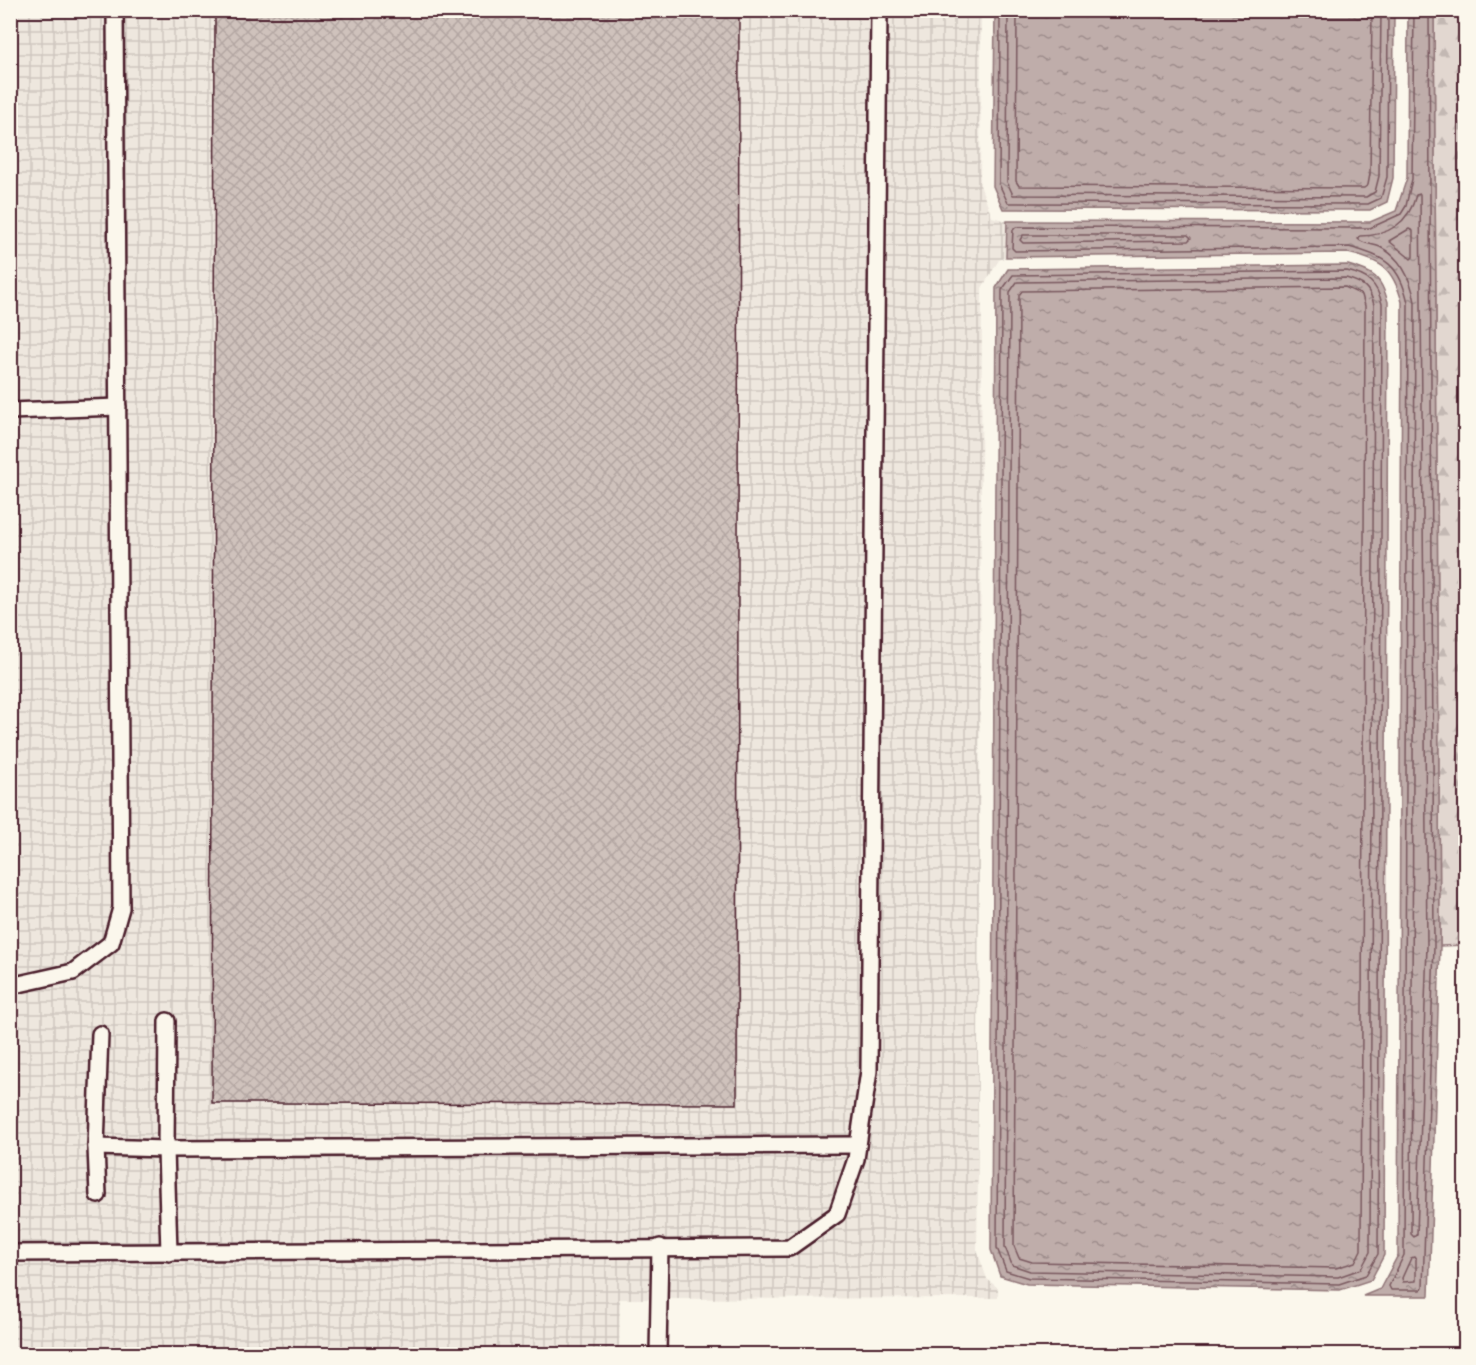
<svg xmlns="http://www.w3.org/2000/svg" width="1476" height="1365" viewBox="0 0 1476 1365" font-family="Delius,sans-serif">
  <defs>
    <pattern id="industrial-grid" width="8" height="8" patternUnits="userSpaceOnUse" patternTransform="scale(1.5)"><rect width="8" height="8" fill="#eee7de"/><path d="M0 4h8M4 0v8" fill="none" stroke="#cec6bf"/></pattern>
    <pattern id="forest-firs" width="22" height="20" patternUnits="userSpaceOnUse" patternTransform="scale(1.5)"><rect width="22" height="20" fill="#e2d7d0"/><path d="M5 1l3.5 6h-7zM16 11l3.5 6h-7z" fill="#c3b8b3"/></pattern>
    <pattern id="water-ripples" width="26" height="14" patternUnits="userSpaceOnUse" patternTransform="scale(1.5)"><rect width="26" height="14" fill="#bfadaa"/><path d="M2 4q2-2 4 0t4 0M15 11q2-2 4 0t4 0" fill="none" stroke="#9d8c8b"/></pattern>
    <pattern id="building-cross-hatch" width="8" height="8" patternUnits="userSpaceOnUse" patternTransform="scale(1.5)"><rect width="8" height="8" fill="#cfc2bc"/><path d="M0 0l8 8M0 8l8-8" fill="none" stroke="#b3a6a2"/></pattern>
  </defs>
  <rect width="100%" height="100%" fill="#fbf7ec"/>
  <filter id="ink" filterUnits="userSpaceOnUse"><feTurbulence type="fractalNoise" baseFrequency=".0167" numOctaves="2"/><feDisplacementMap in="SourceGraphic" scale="12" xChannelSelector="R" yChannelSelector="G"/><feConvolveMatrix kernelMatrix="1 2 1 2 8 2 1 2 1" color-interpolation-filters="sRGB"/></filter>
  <g filter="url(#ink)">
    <g fill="url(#industrial-grid)">
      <path d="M10,11H981L980,185L992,217L1007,221L1006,257L999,260L982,288L977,1250L987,1279L998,1288V1298L620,1299L619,1354H11Z"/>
      <path d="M705,1349L933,1354H705Z"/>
    </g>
    <path fill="url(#forest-firs)" stroke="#967b7e" stroke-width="1.5" d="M1434,11H1466V945L1440,946Z"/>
    <g fill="url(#water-ripples)" stroke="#907477" stroke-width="1.5">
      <path d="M995,11H1394L1393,178L1387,202L1370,210L1003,209L993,186Z"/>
      <path d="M1408,11H1434L1440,946L1429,1296H1363L1380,1289L1398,1255L1402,302C1393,268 1382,261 1348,253L1006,257L1007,221L1370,222L1396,211L1407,178Z"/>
      <path d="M1348,265C1374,272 1381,277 1388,302L1384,1255L1371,1280L1340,1290L1027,1284L1000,1276L991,1250L996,288L1008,269Z"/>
    </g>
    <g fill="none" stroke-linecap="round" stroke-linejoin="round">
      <g stroke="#79585e" stroke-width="1.5">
        <path d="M1000,10L999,184L1008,203L1368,204L1381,198L1387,177L1388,10"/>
        <path d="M1008,10L1007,182L1013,195L1366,197L1375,192L1379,176L1381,10"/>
        <path d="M1017,10L1016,181L1019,186L1364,188L1368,185L1370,174L1372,10"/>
        <path d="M1414,10L1412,179L1406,206L1401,214L1370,228L1016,227L1013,230L1012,248L1015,251L1349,247C1385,256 1400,265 1408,303L1404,1255L1389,1286L1391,1290H1420L1423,1287L1434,946L1429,10"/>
        <path d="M1420,194L1427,946L1417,1234L1414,1237L1411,1234L1415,302C1411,279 1402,258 1380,247C1372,244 1363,244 1358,239L1360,236C1388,236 1409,223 1416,195Z"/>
        <path d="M1409,229L1413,231V257L1411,259L1389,241Z"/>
        <path d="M1023,235H1188L1191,238L1188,241L1023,243L1020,240Z"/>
        <path d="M1347,271C1368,276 1377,283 1382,304L1378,1254L1366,1275L1339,1284L1029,1278L1006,1271L997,1248L1002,290L1013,275Z"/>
        <path d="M1346,278C1363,283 1370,287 1374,305L1370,1252L1361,1269L1338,1277L1030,1271L1012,1265L1005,1247L1010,292L1017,282Z"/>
        <path d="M1345,287L1362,295L1365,306L1361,1250L1355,1262L1336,1268L1032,1262L1019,1258L1014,1246L1019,295L1022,291Z"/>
        <path d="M1414,1257L1416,1260V1281L1403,1282L1402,1278L1411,1258Z"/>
      </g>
    </g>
    <path fill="url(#building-cross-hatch)" stroke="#4a1f2b" stroke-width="1.5" d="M215,10H739L737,1104L212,1103Z"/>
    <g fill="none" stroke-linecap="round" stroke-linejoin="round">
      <defs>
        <g id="service">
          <path d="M10,411L118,407"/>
          <path d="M10,986L73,972L111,943L121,908L115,10"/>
          <path d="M167,1021L166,1149L169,1253"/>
          <path d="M96,1147L166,1149L858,1145"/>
          <path d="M98,1195L96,1147L100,1034"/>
          <path d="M10,1253L789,1248L837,1214L856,1159L869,1071L879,10"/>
          <path d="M658,1354L660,1247"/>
        </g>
      </defs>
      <use href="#service" stroke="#4a1f2b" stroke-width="20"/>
      <use href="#service" stroke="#fbf7ec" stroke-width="15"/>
    </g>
  </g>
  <rect width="1476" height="1365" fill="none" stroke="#fbf7ec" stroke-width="36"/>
  <rect x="18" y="18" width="1440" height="1329" fill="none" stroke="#4a1f2b" stroke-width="2" filter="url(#ink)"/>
</svg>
